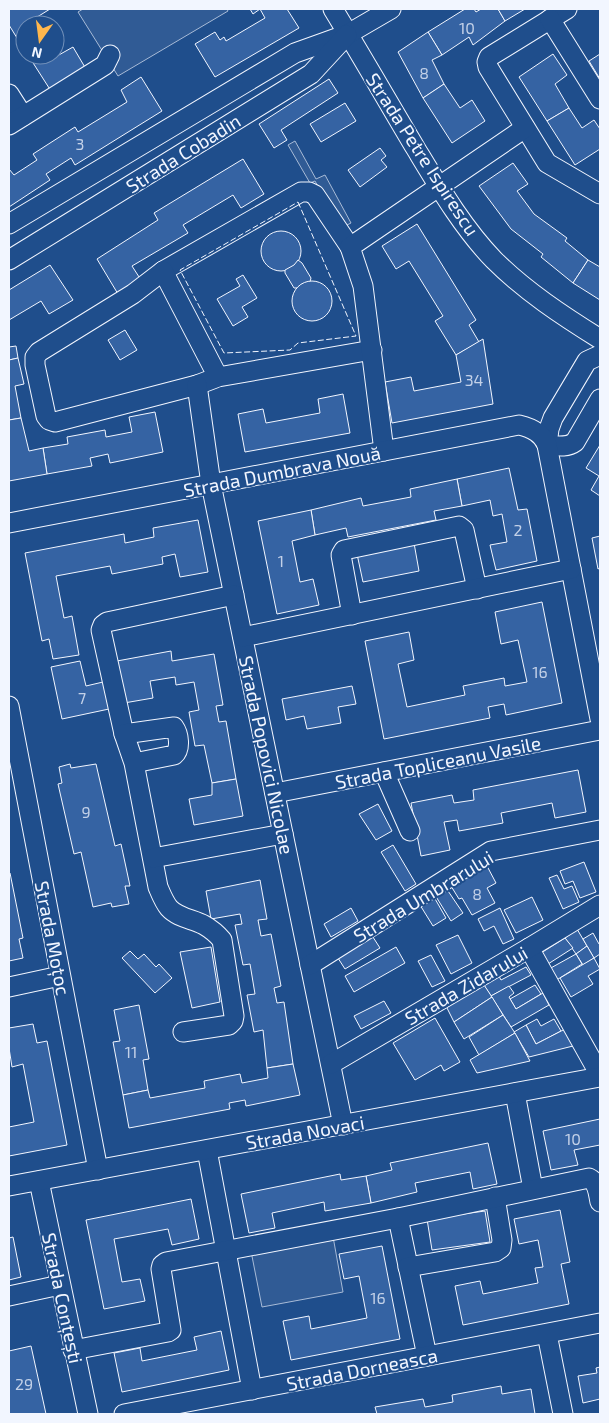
<svg xmlns="http://www.w3.org/2000/svg" width="609" height="1423" viewBox="0 0 609 1423" font-family="'Exo 2',sans-serif">
  <rect width="100%" height="100%" fill="#1f4e8c"/>
  <g fill="#305b95" stroke="#a8bbd7">
    <path d="M83,9H227L228,11L118,76L78,12Z"/>
    <path d="M295,141L316,179L325,175L351,223L341,228L315,181L310,183L288,145Z"/>
    <path d="M332,1231L343,1292L262,1307L250,1246Z"/>
  </g>
  <g fill="#3563a3" stroke="#f2f6ff">
    <path d="M9,9H50L34,19L38,25H25V51L9,25Z"/>
    <path d="M250,9H287L299,28L215,77L195,44L215,32L220,40L224,37L226,41L265,18L260,9L253,14Z"/>
    <path d="M465,9H474L476,12L481,9H498L505,21L473,45L469,37L442,55L428,32Z"/>
    <path d="M498,9H525L505,21Z"/>
    <path d="M428,32L442,55L432,60L444,84L423,98L398,52Z"/>
    <path d="M73,47L86,69L51,91L28,55H55V52L57,56Z"/>
    <path d="M553,54L567,75L555,84L569,108L547,121L519,77Z"/>
    <path d="M600,54V79L589,61Z"/>
    <path d="M141,77L162,111L75,165L71,158L46,174L50,180L9,207V169L14,175L37,160L33,154L75,127L78,132L127,102L121,90Z"/>
    <path d="M329,79L338,93L281,130L287,140L274,148L259,124Z"/>
    <path d="M444,84L460,108L472,100L485,121L452,143L423,98Z"/>
    <path d="M345,103L356,121L321,142L310,124Z"/>
    <path d="M569,108L582,128L594,120L600,129V149L575,165L547,121Z"/>
    <path d="M380,148L386,156L381,160L387,167L360,187L348,170Z"/>
    <path d="M243,159L264,194L241,208L233,195L183,225L188,233L132,266L141,280L118,294L97,259L158,220L154,213Z"/>
    <path d="M513,163L528,184L517,191L534,214L567,238L565,241L588,260L573,283L541,257L543,254L511,229L479,186Z"/>
    <path d="M417,224L476,320L469,325L479,342L456,355L435,321L443,316L409,261L396,269L382,246Z"/>
    <circle cx="281" cy="251" r="20"/>
    <path d="M298,260L302,263L311,278L310,282L302,284L297,288H294L285,273V270L294,265Z"/>
    <path d="M588,260L600,267V266V300L573,283Z"/>
    <path d="M50,265L73,300L49,314L41,301L9,320V290Z"/>
    <path d="M243,275L257,298L242,307L248,317L233,326L217,299L240,286L236,279Z"/>
    <circle cx="312" cy="301" r="20"/>
    <path d="M125,330L137,350L120,360L108,340Z"/>
    <path d="M483,339L493,404L392,423L385,382L411,377L414,391L461,382L456,355Z"/>
    <path d="M16,346L18,358L9,360V347Z"/>
    <path d="M18,358L24,384L15,386L21,418L9,420V360Z"/>
    <path d="M343,394L350,433L245,452L238,414L263,409L266,423L320,413L318,399Z"/>
    <path d="M155,412L163,452L110,463L108,454L90,458L92,466L47,474L43,448L68,444L67,437L105,430L106,437L132,432L129,417Z"/>
    <path d="M21,418L29,451L43,448L47,474L9,481V420Z"/>
    <path d="M600,445V496L591,490L599,476L586,468Z"/>
    <path d="M509,468L518,510L527,509L537,561L496,570L490,545L507,542L502,514L493,516L490,500L462,506L457,479Z"/>
    <path d="M457,479L462,506L434,511L436,520L348,537L346,528L315,535L311,510L361,498L363,506L411,497L410,489Z"/>
    <path d="M311,510L315,535L292,541L300,582L313,579L319,605L277,614L258,521Z"/>
    <path d="M198,520L208,572L180,577L175,554L162,557L163,564L112,574L110,566L56,576L64,618L72,616L79,655L53,659L49,639L42,641L25,553L124,534L125,543L154,537L153,528Z"/>
    <path d="M600,536V568L598,569L592,538Z"/>
    <path d="M414,543L419,571L363,582L357,554Z"/>
    <path d="M542,602L562,703L506,715L504,704L488,707L490,718L384,739L365,641L409,632L414,660L398,664L407,707L465,695L463,686L504,678L505,686L527,682L518,640L501,644L495,612Z"/>
    <path d="M171,651L172,661L214,654L223,705L216,706L219,722L226,721L236,779L212,783L204,745L195,746L189,712L199,710L194,682L176,685L175,677L150,681L153,698L124,703L117,661Z"/>
    <path d="M80,661L86,686L103,682L109,709L62,719L51,667Z"/>
    <path d="M352,686L356,704L338,707L341,723L307,729L304,716L286,720L282,699Z"/>
    <path d="M70,764L71,768L96,764L115,846L121,844L130,886H125L129,904L112,907L111,903L93,907L81,852L74,854L58,784L62,783L59,767Z"/>
    <path d="M578,770L586,812L555,818L552,803L501,813L503,823L459,831L457,820L444,822L450,850L421,856L411,803L452,795L454,803L474,800L473,790Z"/>
    <path d="M236,779L243,816L194,825L189,799L212,795V783Z"/>
    <path d="M378,804L392,831L376,840L359,814Z"/>
    <path d="M393,845L416,884L405,891L381,852Z"/>
    <path d="M584,862L596,892L580,898L573,881L565,884L560,871Z"/>
    <path d="M487,866L496,883L487,888L495,903L472,915L462,898L459,899L451,886Z"/>
    <path d="M9,873H10L23,938L19,939L23,958L9,961Z"/>
    <path d="M557,875L564,889L572,886L579,902L563,909L549,878Z"/>
    <path d="M260,880L267,919L258,920L261,936L271,934L281,986L274,988L277,1003L284,1002L293,1064L267,1068L263,1030L254,1032L247,995L255,994L250,964L243,965L235,925L242,924L240,914L211,919L206,891Z"/>
    <path d="M446,888L463,913L451,921L435,895Z"/>
    <path d="M434,897L446,918L433,926L420,905Z"/>
    <path d="M532,897L543,920L516,933L504,910Z"/>
    <path d="M351,908L358,921L331,937L324,924Z"/>
    <path d="M500,908L514,939L503,944L494,926L484,931L478,919Z"/>
    <path d="M577,929L587,946L576,954L565,938Z"/>
    <path d="M593,933L599,944H600V954L594,958L583,939Z"/>
    <path d="M371,934L380,948L345,969L336,955Z"/>
    <path d="M458,935L472,963L451,974L436,945Z"/>
    <path d="M565,938L573,948L548,964L541,953Z"/>
    <path d="M587,946L594,958L583,965L576,954Z"/>
    <path d="M211,947L220,1002L192,1008L180,952Z"/>
    <path d="M396,947L405,963L354,992L345,976Z"/>
    <path d="M130,951L138,959L144,954L156,967L159,964L172,978L155,993L122,958Z"/>
    <path d="M576,954L582,964L555,981L549,969Z"/>
    <path d="M431,955L445,981L432,987L418,961Z"/>
    <path d="M594,958L600,969L588,976L593,984L571,997L560,978Z"/>
    <path d="M526,967L531,975L491,996L482,982L498,974L501,980Z"/>
    <path d="M482,982L492,997L454,1022L446,1006Z"/>
    <path d="M535,985L541,994L516,1009L510,999Z"/>
    <path d="M509,986L514,993L509,997L516,1009L543,993L549,1005L511,1027L491,996Z"/>
    <path d="M492,997L503,1015L464,1039L454,1022Z"/>
    <path d="M384,1001L391,1013L361,1029L354,1016Z"/>
    <path d="M139,1005L149,1059L143,1060L148,1090L123,1095L113,1042L120,1041L114,1010Z"/>
    <path d="M503,1015L515,1033L479,1055L469,1037Z"/>
    <path d="M435,1018L460,1062L444,1071L441,1065L415,1080L393,1043Z"/>
    <path d="M537,1019L541,1026L554,1019L561,1031L536,1044L526,1025Z"/>
    <path d="M33,1024L37,1043L47,1041L67,1145L9,1156V1127L34,1122L23,1064L12,1067L9,1048V1028Z"/>
    <path d="M526,1025L536,1044L567,1028L577,1045L529,1057L514,1032Z"/>
    <path d="M515,1033L530,1061L477,1073L470,1060Z"/>
    <path d="M293,1064L300,1095L246,1106L245,1100L229,1103L230,1109L129,1128L123,1095L148,1090L150,1098L205,1088L204,1081L240,1074L242,1083L268,1078L267,1068Z"/>
    <path d="M600,1119V1145L574,1150L578,1165L551,1170L543,1131Z"/>
    <path d="M488,1143L497,1184L473,1189L470,1172L415,1183L417,1192L371,1203L366,1176L392,1170L390,1163Z"/>
    <path d="M340,1174L341,1180L366,1176L371,1203L325,1211L324,1202L272,1213L275,1228L249,1233L241,1194Z"/>
    <path d="M191,1199L199,1239L172,1245L168,1229L114,1239L122,1282L140,1279L145,1301L104,1309L86,1220Z"/>
    <path d="M560,1210L570,1262L561,1264L569,1304L463,1325L455,1286L480,1281L483,1294L538,1283L535,1268L543,1267L538,1240L519,1244L514,1219Z"/>
    <path d="M485,1211L490,1242L432,1250L427,1219Z"/>
    <path d="M13,1237L21,1277L9,1280V1238Z"/>
    <path d="M382,1246L400,1339L291,1360L283,1321L309,1316L311,1329L367,1318L359,1276L344,1279L339,1254Z"/>
    <path d="M221,1331L229,1370L122,1392L114,1353L140,1348L142,1361L197,1350L194,1337Z"/>
    <path d="M31,1346L46,1414H9V1351Z"/>
    <path d="M600,1367V1399L583,1403L578,1376L597,1373L596,1368Z"/>
    <path d="M501,1386L502,1394L531,1389L535,1414H377L375,1407L423,1399L425,1407L453,1402L452,1395Z"/>
  </g>
  <g fill="none" stroke-linecap="round" stroke-linejoin="round">
    <defs>
      <g id="minor">
        <path d="M333,9C361,55 388,102 416,149C439,187 463,228 494,260C525,291 563,316 600,339"/>
        <path d="M567,9L489,57L487,62L488,67L547,163L600,194"/>
        <path d="M550,19L600,99"/>
        <path d="M9,94L23,116"/>
        <path d="M9,125L105,65L110,55"/>
        <path d="M9,224L295,53L348,34L391,9"/>
        <path d="M9,260L311,74L347,35"/>
        <path d="M163,271L301,192H309L315,195L350,247"/>
        <path d="M218,377L163,271L133,294L39,352L35,357V365L46,416L49,420L55,422L197,385L218,377L372,350"/>
        <path d="M197,385L211,484L343,1125"/>
        <path d="M547,445L549,429L553,418L587,361L600,355"/>
        <path d="M547,445C557,446 567,448 575,442L600,399"/>
        <path d="M384,451L363,286L350,247L525,128"/>
        <path d="M9,523L519,425C532,428 542,433 547,445L600,719"/>
        <path d="M352,615L341,555L344,550L459,526L464,530L477,589"/>
        <path d="M243,637L571,569"/>
        <path d="M9,706L98,1170"/>
        <path d="M124,734L101,630L103,625L107,622L234,595"/>
        <path d="M134,763L174,755C181,749 179,734 174,727L124,734L134,763L158,887C161,894 164,902 169,908C178,918 193,919 204,925C211,929 217,934 222,940L234,1016L233,1021L229,1025L183,1032"/>
        <path d="M384,772L410,831"/>
        <path d="M275,793L600,730"/>
        <path d="M153,858L283,834"/>
        <path d="M529,948L600,1075"/>
        <path d="M310,965L491,851L600,830"/>
        <path d="M9,987L60,976"/>
        <path d="M331,1064L529,948L600,905"/>
        <path d="M515,1093L533,1189"/>
        <path d="M207,1150L252,1390"/>
        <path d="M39,1181L88,1414"/>
        <path d="M9,1186L600,1077"/>
        <path d="M398,1218L427,1356"/>
        <path d="M408,1267L495,1252L501,1248L502,1240L495,1197"/>
        <path d="M9,1296L60,1285"/>
        <path d="M547,1334L563,1414"/>
        <path d="M73,1350L168,1332L171,1330L161,1269L162,1265L166,1262L398,1218L589,1178C598,1182 598,1193 600,1202"/>
        <path d="M124,1414L600,1323"/>
      </g>
    </defs>
    <use href="#minor" stroke="#f2f6ff" stroke-width="21"/>
    <use href="#minor" stroke="#1f4e8c" stroke-width="19"/>
    <path stroke="#f2f6ff" stroke-width="1" stroke-dasharray="6 2.5" stroke-linecap="butt" d="M298,202L356,336L298,343L290,350L224,353L180,270Z"/>
  </g>
  <g text-anchor="middle" dominant-baseline="central" stroke-width="4" stroke-linejoin="round" paint-order="stroke">
    <g font-size="16" fill="#c3d1e8">
      <text x="467" y="27">10</text>
      <text x="424" y="72">8</text>
      <text x="80" y="143">3</text>
      <text x="474" y="379">34</text>
      <text x="518" y="529">2</text>
      <text x="281" y="560">1</text>
      <text x="540" y="671">16</text>
      <text x="82" y="697">7</text>
      <text x="86" y="811">9</text>
      <text x="477" y="893">8</text>
      <text x="131" y="1051">11</text>
      <text x="573" y="1138">10</text>
      <text x="378" y="1297">16</text>
      <text x="24" y="1383">29</text>
    </g>
    <g font-size="19" fill="#f2f6ff" stroke="#1f4e8c">
      <text transform="translate(183 153) rotate(-32)">Strada Cobadin</text>
      <text transform="translate(423 154) rotate(57)">Strada Petre Ispirescu</text>
      <text transform="translate(282 471) rotate(-11)">Strada Dumbrava Nouă</text>
      <text transform="translate(267 755) rotate(78)">Strada Popovici Nicolae</text>
      <text transform="translate(438 762) rotate(-11)">Strada Topliceanu Vasile</text>
      <text transform="translate(423 896) rotate(-31)">Strada Umbrarului</text>
      <text transform="translate(53 938) rotate(79)">Strada Moțoc</text>
      <text transform="translate(466 985) rotate(-30)">Strada Zidarului</text>
      <text transform="translate(305 1132) rotate(-10)">Strada Novaci</text>
      <text transform="translate(63 1298) rotate(78)">Strada Conțești</text>
      <text transform="translate(362 1369) rotate(-11)">Strada Dorneasca</text>
    </g>
  </g>
  <rect width="609" height="1423" fill="none" stroke="#f2f6ff" stroke-width="20"/>
  <g transform="translate(40 40) rotate(194)"><circle r="24" fill="#1f4e8c" stroke="#7391ba"/>
  <path d="M0-4L9 19L0 12L-9 19Z" fill="#ffb74d"/>
  <text y="-8" font-size="14" font-weight="bold" text-anchor="middle" fill="#f2f6ff">N</text>
  </g>
</svg>
